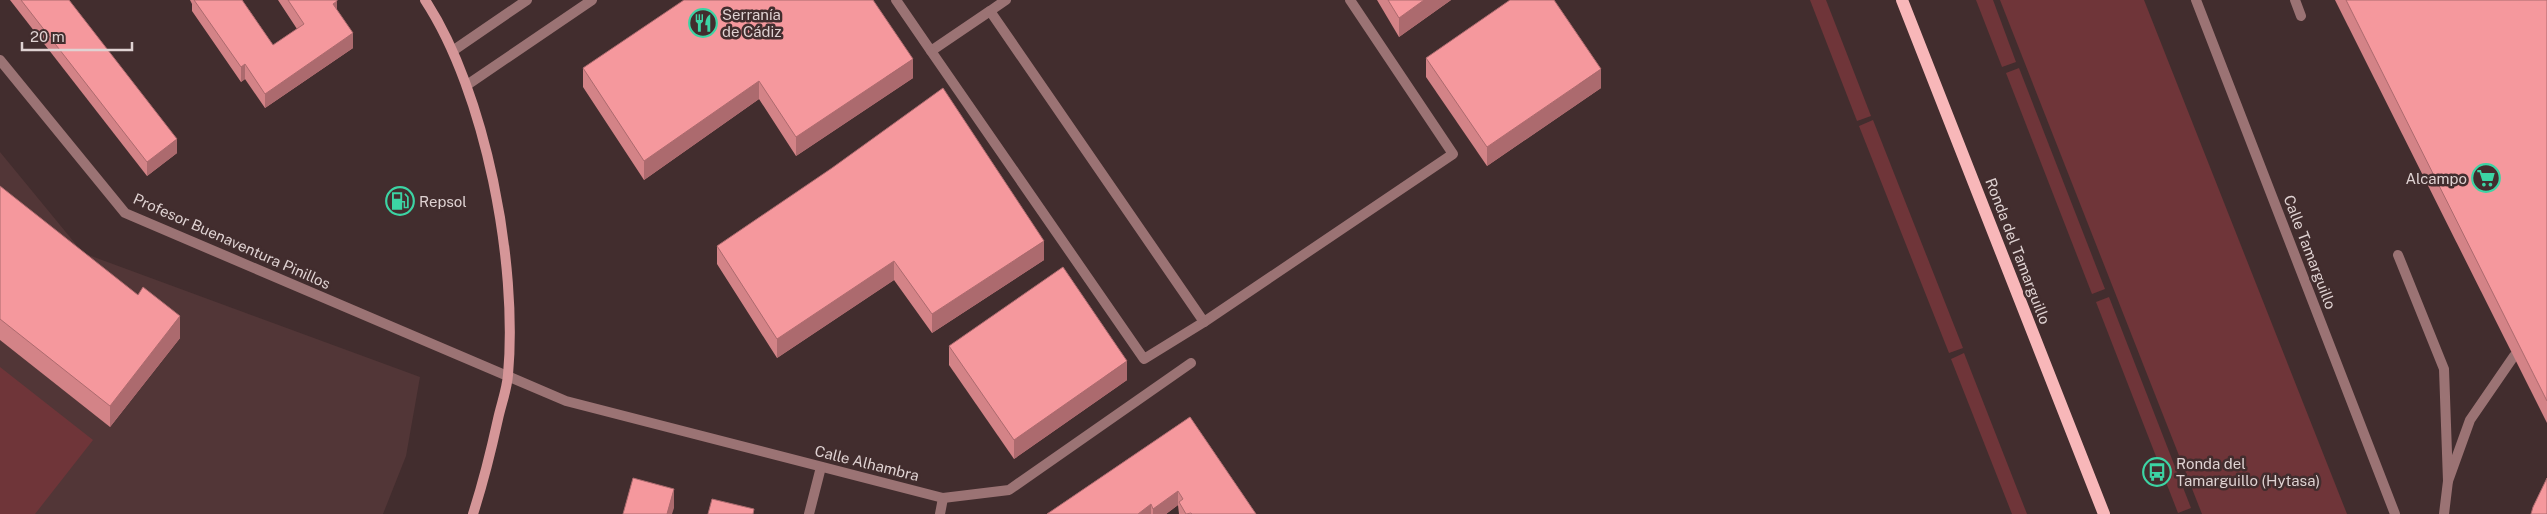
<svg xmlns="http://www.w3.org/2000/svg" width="2547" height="514" viewBox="0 0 2547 514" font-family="'Public Sans',sans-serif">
  <rect width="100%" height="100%" fill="#422d2e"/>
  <path fill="#523637" d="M0,152L83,253L420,377L406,456L383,514H0Z"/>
  <g fill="#6f3539">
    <path d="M1810,0H1826L1871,116L1857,121Z"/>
    <path d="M1976,0H1993L2016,62L2002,67Z"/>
    <path d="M2000,0H2144L2347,514H2202Z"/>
    <path d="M2019,68L2105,289L2092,294L2006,73Z"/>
    <path d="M1873,120L1963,348L1949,353L1859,126Z"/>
    <path d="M2109,297L2191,508L2178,513L2096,302Z"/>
    <path d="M1964,353L2027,514H2012L1951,359Z"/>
    <path d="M0,367L93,440L35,514H0Z"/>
  </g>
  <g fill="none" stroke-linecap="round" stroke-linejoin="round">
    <g stroke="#9b7374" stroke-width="10">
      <path d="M2295,0L2301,16"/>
      <path d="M2398,255L2444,369L2448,481"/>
      <path d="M2444,514L2448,481L2470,420L2514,356"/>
    </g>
    <g stroke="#9b7374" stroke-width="10">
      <path d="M896,0L931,51L990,11"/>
      <path d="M1006,0L990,11L1204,322L1453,154L1350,0"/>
      <path d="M2196,0L2395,514"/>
      <path d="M454,50L527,0"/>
      <path d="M931,51L1144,359L1204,322"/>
      <path d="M0,60L125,213L566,401L943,498L1009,490L1191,363"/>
      <path d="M467,85L592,0"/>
      <path d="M809,514L821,467"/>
      <path d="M940,514L943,498"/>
    </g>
    <path stroke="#d59698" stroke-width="10" d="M425,0C486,93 518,264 508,375C507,389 501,405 498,419C491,451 483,483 473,514"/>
    <path stroke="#f8b7b9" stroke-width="12" d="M1902,0L2104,514"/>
  </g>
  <g fill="#d38387">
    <path d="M10,0H69L177,153L147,176Z"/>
    <path d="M190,0H242L273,45L297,29L278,0H337V10L353,48L265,108L245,79L241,82L192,11V4Z"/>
    <path d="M1377,0H1451L1399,37Z"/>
    <path d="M2335,0H2547V423Z"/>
    <path d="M1426,58L1601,88L1487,166L1426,77Z"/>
    <path d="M583,68L913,78L796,156L759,99L644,180L583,87Z"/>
    <path d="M0,186L180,338L110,427L0,340Z"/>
    <path d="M717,246L1044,260L932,333L894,280L777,358L717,264Z"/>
    <path d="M949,346L1127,380L1014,459L949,365Z"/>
    <path d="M1190,417L1256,514H1179L1178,505L1166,514H1047Z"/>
  </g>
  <g fill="#ac6a6e">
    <path d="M1424,0H1451L1399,37V18Z"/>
    <path d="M337,1V15L333,4Z"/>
    <path d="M353,33V48L265,108V94Z"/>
    <path d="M913,59V78L796,156V137Z"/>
    <path d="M245,64V79L241,82V67Z"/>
    <path d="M1601,69V88L1487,166V147Z"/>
    <path d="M759,81V99L644,180V161Z"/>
    <path d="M177,139V153L147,176V162Z"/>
    <path d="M1044,241V260L932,333V314Z"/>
    <path d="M894,261V280L777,358V339Z"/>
    <path d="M180,316V338L110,427V406Z"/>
    <path d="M1127,361V380L1014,459V440Z"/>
    <path d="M674,489V508L672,514H667Z"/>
    <path d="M1178,491V505L1166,514H1153V509Z"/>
    <path d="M1151,504V514H1138Z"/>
  </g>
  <g fill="#f5989d" stroke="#ac6a6e">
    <path d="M21,0H69L177,139L147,162Z"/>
    <path d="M194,0H242L273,45L304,24L288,0H337V1L333,4L353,33L265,94L245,64L241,67Z"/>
    <path d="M684,0H873L913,59L796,137L759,81L644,161L583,68Z"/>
    <path d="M1388,0H1424L1399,18Z"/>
    <path d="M1510,0H1554L1601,69L1487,147L1426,58Z"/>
    <path d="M2346,0H2547V401Z"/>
    <path d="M943,88L1044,241L932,314L894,261L777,339L717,246L832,168Z"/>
    <path d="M0,186L138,295L143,287L180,316L110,406L0,319Z"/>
    <path d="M1063,267L1127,361L1014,440L949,346Z"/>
    <path d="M1190,417L1256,514H1192L1191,513L1186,514L1179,502L1183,499L1178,491L1153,509L1151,504L1138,514H1047Z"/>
    <path d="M633,478L674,489L667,514H623Z"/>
    <path d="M2547,478V514H2531L2533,507Z"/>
    <path d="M712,499L754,509L753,514H708Z"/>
  </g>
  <defs>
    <symbol id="restaurant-ring" viewBox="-11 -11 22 22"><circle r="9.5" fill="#422d2e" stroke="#3cd4a4" stroke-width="1.5"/><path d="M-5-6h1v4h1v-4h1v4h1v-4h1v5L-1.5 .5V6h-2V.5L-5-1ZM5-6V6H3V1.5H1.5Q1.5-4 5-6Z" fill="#3cd4a4"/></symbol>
    <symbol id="supermarket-ring" viewBox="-11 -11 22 22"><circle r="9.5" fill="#422d2e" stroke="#3cd4a4" stroke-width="1.5"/><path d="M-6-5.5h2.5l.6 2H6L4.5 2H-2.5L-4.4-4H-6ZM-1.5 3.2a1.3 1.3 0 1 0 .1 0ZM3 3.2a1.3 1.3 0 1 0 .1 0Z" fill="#3cd4a4"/></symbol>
    <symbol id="fuel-ring" viewBox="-11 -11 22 22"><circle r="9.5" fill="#422d2e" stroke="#3cd4a4" stroke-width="1.5"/><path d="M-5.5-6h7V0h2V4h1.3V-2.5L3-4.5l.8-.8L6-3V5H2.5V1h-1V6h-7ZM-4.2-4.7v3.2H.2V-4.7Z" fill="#3cd4a4"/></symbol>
    <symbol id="bus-ring" viewBox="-11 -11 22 22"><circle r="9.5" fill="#422d2e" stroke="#3cd4a4" stroke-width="1.5"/><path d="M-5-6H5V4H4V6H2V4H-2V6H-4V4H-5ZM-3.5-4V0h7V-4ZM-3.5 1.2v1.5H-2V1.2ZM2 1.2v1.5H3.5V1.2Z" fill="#3cd4a4"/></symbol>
  </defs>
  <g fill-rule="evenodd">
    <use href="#restaurant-ring" x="687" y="7" width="32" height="32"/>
    <use href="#supermarket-ring" x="2470" y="162" width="32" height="32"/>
    <use href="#fuel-ring" x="384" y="185" width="32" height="32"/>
    <use href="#bus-ring" x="2141" y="456" width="32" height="32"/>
  </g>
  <g text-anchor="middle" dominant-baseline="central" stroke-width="5" stroke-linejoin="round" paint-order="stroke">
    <g font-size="15" fill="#dfd2d2" stroke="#422d2e" text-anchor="start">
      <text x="722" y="14">Serranía<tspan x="722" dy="17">de Cádiz</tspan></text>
      <text x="2467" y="178" text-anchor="end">Alcampo</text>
      <text x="419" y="201">Repsol</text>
      <text x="2176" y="463">Ronda del<tspan x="2176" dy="17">Tamarguillo (Hytasa)</tspan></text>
    </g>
    <g font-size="15" fill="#dfd2d2" stroke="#422d2e">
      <text transform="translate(232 241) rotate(24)">Profesor Buenaventura Pinillos</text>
      <text transform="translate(2018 251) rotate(69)">Ronda del Tamarguillo</text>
      <text transform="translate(2310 252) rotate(69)">Calle Tamarguillo</text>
      <text transform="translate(867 463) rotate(14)">Calle Alhambra</text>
    </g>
  </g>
  <path d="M22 42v8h110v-8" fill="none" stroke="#dfd2d2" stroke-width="2.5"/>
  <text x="30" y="42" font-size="15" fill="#dfd2d2" stroke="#422d2e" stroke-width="4" paint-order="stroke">20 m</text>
</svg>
